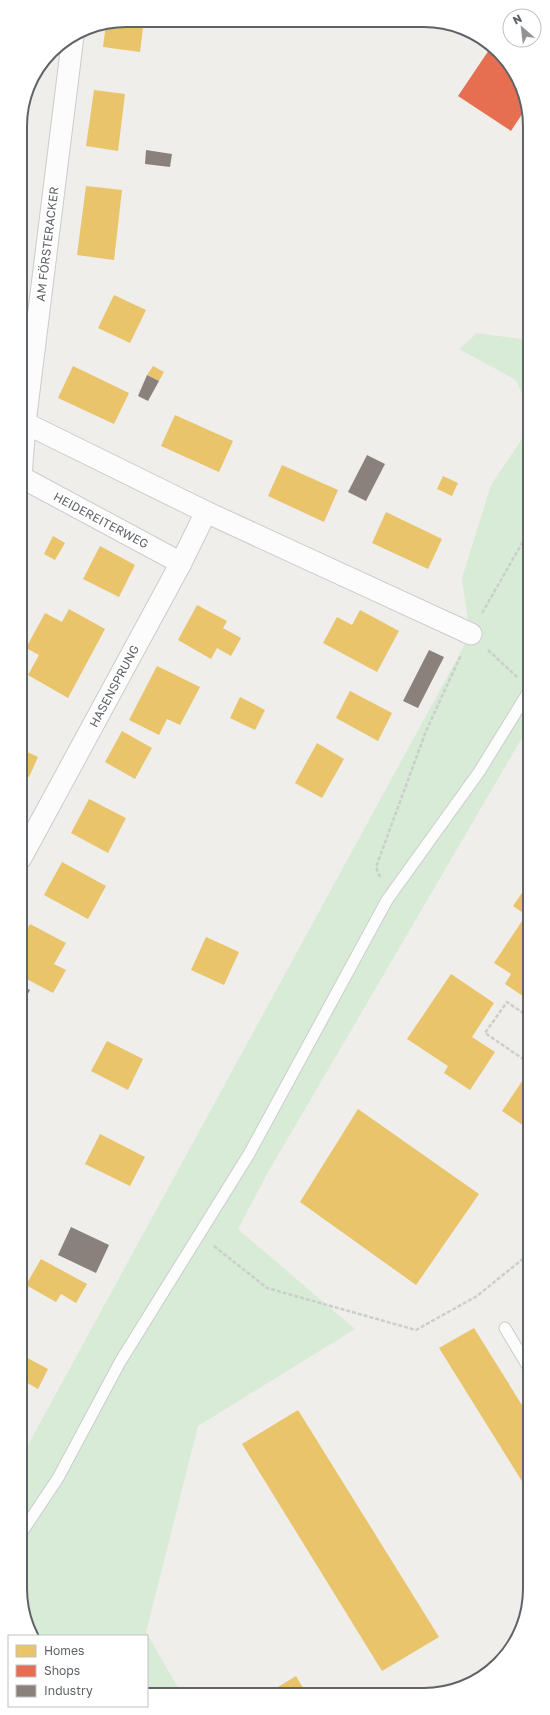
<svg xmlns="http://www.w3.org/2000/svg" width="550" height="1715" viewBox="0 0 550 1715" font-family="'Golos Text',sans-serif">
  <rect width="100%" height="100%" fill="#efeeea"/>
  <g fill="#d8ebd6">
    <path d="M477,333L528,340V408L516,380L459,349Z"/>
    <path d="M528,430L529,726L267,1174L238,1229L355,1329L198,1426L146,1632L181,1693H147V1636H36L22,1609V1456L470,635L462,578L491,485Z"/>
  </g>
  <g fill="#e9c46a">
    <path d="M126,20H144L140,52L103,47L106,24Z"/>
    <path d="M94,90L125,94L118,151L86,146Z"/>
    <path d="M86,186L122,190L114,260L77,255Z"/>
    <path d="M114,295L146,310L130,343L98,328Z"/>
    <path d="M73,366L129,393L114,424L58,398Z"/>
    <path d="M153,366L164,372L159,381L147,375Z"/>
    <path d="M175,415L233,441L219,472L161,446Z"/>
    <path d="M282,465L338,490L324,522L268,496Z"/>
    <path d="M443,476L458,483L452,496L437,489Z"/>
    <path d="M386,512L442,539L428,569L372,543Z"/>
    <path d="M53,536L65,543L55,560L44,554Z"/>
    <path d="M100,546L135,565L119,597L83,579Z"/>
    <path d="M197,605L227,621L223,628L241,638L231,656L217,648L211,659L178,640Z"/>
    <path d="M69,609L105,629L68,698L28,675L39,655L26,648L45,613L62,622Z"/>
    <path d="M360,610L399,631L377,672L323,643L337,617L352,625Z"/>
    <path d="M157,666L200,687L180,725L167,719L159,735L129,720Z"/>
    <path d="M350,691L392,713L378,741L336,718Z"/>
    <path d="M240,697L265,710L255,730L230,718Z"/>
    <path d="M122,731L152,748L135,779L105,762Z"/>
    <path d="M317,743L344,759L322,798L295,783Z"/>
    <path d="M21,749L38,757L29,777L21,774Z"/>
    <path d="M89,799L126,818L108,853L71,833Z"/>
    <path d="M62,862L106,886L88,919L44,895Z"/>
    <path d="M526,887L529,889V1000L505,984L511,974L494,963L526,915L513,906Z"/>
    <path d="M30,924L66,943L54,964L66,970L53,993L21,976V941Z"/>
    <path d="M206,937L239,952L224,985L191,970Z"/>
    <path d="M451,974L494,1003L472,1037L495,1052L470,1090L444,1073L448,1066L407,1039Z"/>
    <path d="M107,1041L143,1059L128,1090L91,1071Z"/>
    <path d="M527,1074L529,1075V1125L527,1128L502,1111Z"/>
    <path d="M358,1109L479,1194L416,1285L300,1202Z"/>
    <path d="M100,1134L145,1157L130,1186L85,1164Z"/>
    <path d="M41,1259L87,1284L76,1303L61,1294L56,1302L26,1285Z"/>
    <path d="M474,1328L530,1418V1494L439,1348Z"/>
    <path d="M22,1355L48,1369L38,1389L24,1381L22,1386Z"/>
    <path d="M298,1410L439,1637L382,1671L242,1444Z"/>
    <path d="M296,1676L306,1693H268Z"/>
  </g>
  <path fill="#e76f51" d="M491,47L499,51L528,105L511,131L458,96Z"/>
  <g fill="#8a817c">
    <path d="M146,150L172,154L170,167L145,164Z"/>
    <path d="M147,375L159,381L148,401L138,396Z"/>
    <path d="M367,455L385,464L366,501L348,492Z"/>
    <path d="M429,650L444,657L418,708L403,701Z"/>
    <path d="M21,985L30,990L21,1006Z"/>
    <path d="M71,1227L109,1245L96,1273L58,1255Z"/>
  </g>
  <g fill="none" stroke-linecap="round" stroke-linejoin="round">
    <defs>
      <g id="service">
        <path d="M505,1328L530,1370"/>
        <path d="M22,1532L58,1478L120,1362L249,1154L387,900L479,772L529,691"/>
      </g>
      <g id="minor">
        <path d="M25,423L206,512L471,634"/>
        <path d="M21,477L25,423L73,36"/>
        <path d="M21,477L181,563"/>
        <path d="M21,858L181,563L206,512"/>
      </g>
    </defs>
    <use href="#service" stroke="#cbcccc" stroke-width="13"/>
    <use href="#minor" stroke="#cbcccc" stroke-width="23"/>
    <g stroke="#cacfcc" stroke-width="2.5" stroke-dasharray="4 2" stroke-linecap="butt">
      <path d="M482,613L529,531"/>
      <path d="M488,650L517,677"/>
      <path d="M380,877L376,867L426,731L461,655"/>
      <path d="M529,1017L507,1002L485,1033L529,1063"/>
      <path d="M214,1246L267,1288L416,1330L477,1296L529,1254"/>
    </g>
    <use href="#service" stroke="#fdfcfc" stroke-width="11"/>
    <use href="#minor" stroke="#fdfcfc" stroke-width="21"/>
  </g>
  <g text-anchor="middle" dominant-baseline="central" stroke-width="4" stroke-linejoin="round" paint-order="stroke">
    <g font-size="12" fill="#5f6368" stroke="#fff">
      <text transform="translate(47 244) rotate(-83)">AM FÖRSTERACKER</text>
      <text transform="translate(101 520) rotate(28)">HEIDEREITERWEG</text>
      <text transform="translate(114 686) rotate(-62)">HASENSPRUNG</text>
    </g>
  </g>
  <path d="M0 0H550V1715H0ZM126 27H424A99 99 0 0 1 523 126V1589A99 99 0 0 1 424 1688H126A99 99 0 0 1 27 1589V126A99 99 0 0 1 126 27Z" fill="#fff" fill-rule="evenodd"/>
  <path fill="none" stroke="#5f6368" stroke-width="2" d="M126 27H424A99 99 0 0 1 523 126V1589A99 99 0 0 1 424 1688H126A99 99 0 0 1 27 1589V126A99 99 0 0 1 126 27Z"/>
  <rect x="8" y="1635" width="140" height="72" fill="#ffffff" stroke="#bfc1c3"/>
  <rect x="16" y="1645" width="20" height="12" fill="#e9c46a" stroke="#bfc1c3"/>
  <text x="44" y="1655" font-size="12" fill="#5f6368">Homes</text>
  <rect x="16" y="1665" width="20" height="12" fill="#e76f51" stroke="#bfc1c3"/>
  <text x="44" y="1675" font-size="12" fill="#5f6368">Shops</text>
  <rect x="16" y="1685" width="20" height="12" fill="#8a817c" stroke="#bfc1c3"/>
  <text x="44" y="1695" font-size="12" fill="#5f6368">Industry</text>
  <g transform="translate(522 28) rotate(332)"><circle r="19" fill="#ffffff" stroke="#bfc1c3"/>
  <path d="M0-3L7 15L0 10L-7 15Z" fill="#919496"/>
  <text y="-6" font-size="11" font-weight="bold" text-anchor="middle" fill="#5f6368">N</text>
  </g>
</svg>
